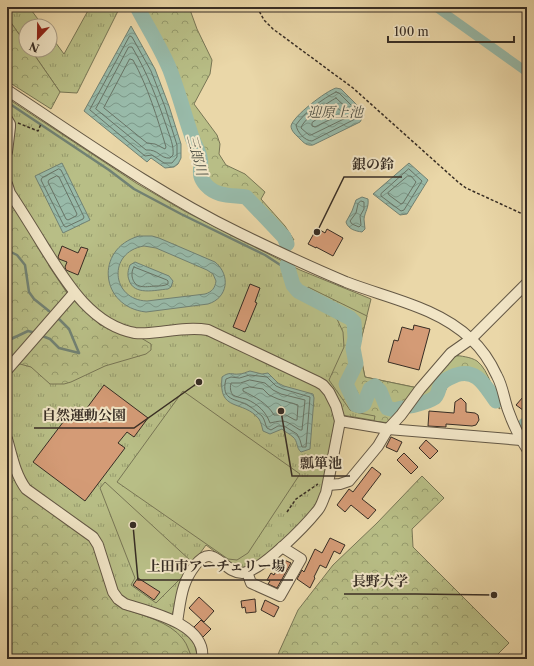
<svg xmlns="http://www.w3.org/2000/svg" width="534" height="666" viewBox="0 0 534 666" font-family="'Libre Caslon Text','Noto Serif JP',serif">
  <defs>
    <pattern id="grass-tufts" width="24" height="20" patternUnits="userSpaceOnUse"><rect width="24" height="20" fill="#b8be86"/><path d="M3 7l-1-3M5 7V3M7 7l1-3M15 17l-1-3M17 17v-4M19 17l1-3" fill="none" stroke="#969b6d"/></pattern>
    <pattern id="forest-crowns" width="20" height="18" patternUnits="userSpaceOnUse"><rect width="20" height="18" fill="#b8be86"/><path d="M2 6a3 3 0 1 1 6 0M12 15a3 3 0 1 1 6 0" fill="none" stroke="#969b6d"/></pattern>
    <pattern id="water-waves" width="16" height="10" patternUnits="userSpaceOnUse"><rect width="16" height="10" fill="#98baa9"/><path d="M0 5q4-4 8 0t8 0" fill="none" stroke="#7d9889"/></pattern>
  </defs>
  <rect width="100%" height="100%" fill="#ead7a8"/>
  <filter id="stains"><feTurbulence type="fractalNoise" baseFrequency=".005" numOctaves="4"/><feColorMatrix values="0 0 0 0 .2 0 0 0 0 .09 0 0 0 0 .02 0 0 0 .5 -.17"/></filter>
  <radialGradient id="worn" r=".72"><stop offset=".6" stop-color="#630" stop-opacity="0"/><stop offset="1" stop-color="#630" stop-opacity=".3"/></radialGradient>
  <g fill="url(#grass-tufts)" stroke="#787655">
    <path d="M7,7H29L43,26H26V44L7,17Z"/>
    <path d="M90,7H120L77,93L60,92L31,50H50V35L64,54Z"/>
    <path d="M7,98L136,183L184,211L300,270L371,299L359,348L365,377L418,388L389,423L336,414L323,490L314,508L287,538L252,565L240,569L234,566L206,545L193,563L168,624L185,632L194,642L198,659H7V355L67,293L7,192Z"/>
  </g>
  <g fill="url(#forest-crowns)" stroke="#787655">
    <path d="M134,7H189L197,29L212,60L210,74L194,104L217,135L220,144L219,154L226,165L245,174L265,192L261,199L285,226L294,240L283,241C271,228 260,211 246,200C240,195 229,198 222,197C206,196 196,178 198,164L168,73L149,32Z"/>
    <path d="M7,17L26,44V50H31L60,92L51,109L7,81Z"/>
    <path d="M7,192L46,254L49,266L67,293L100,325L133,333L151,344V350L146,354L105,366L71,382L64,384H50L31,367L20,364L7,373Z"/>
    <path d="M308,287L367,316L359,348L365,377L418,388L389,423L374,421L375,416L359,413L350,410L329,380L344,347L343,332L337,319L304,297Z"/>
    <path d="M453,355C461,356 471,357 477,361C489,370 495,396 500,409C494,405 488,400 483,394C473,380 472,371 451,380L441,399L438,402L408,410Z"/>
    <path d="M7,449L15,476L93,543L122,608C143,616 169,621 183,639C188,645 189,653 193,659H7Z"/>
    <path d="M422,476L444,498L412,529L413,547L509,643L493,659H277L279,652L298,610L333,565L377,523Z"/>
  </g>
  <g fill="#b8be86" stroke="#787655">
    <path d="M183,391L300,474L248,553L237,560L228,559L117,482Z"/>
    <path d="M105,482L192,562L187,572L156,603L131,585L135,578L100,488Z"/>
  </g>
  <g fill="url(#water-waves)" stroke="#718274" fill-rule="evenodd">
    <path d="M268,7H290C282,12 275,12 268,7Z"/>
    <path d="M131,26L155,69L169,106L181,144V158L178,164L174,167L165,168L151,158L147,162L84,111Z"/>
    <path d="M336,88L341,89L362,110L364,115L360,122L313,145C307,146 304,143 300,139C296,135 291,131 291,126C293,116 326,91 336,88Z"/>
    <path d="M62,163L90,220L63,233L35,176Z"/>
    <path d="M409,163L428,180L407,214L400,215L373,194Z"/>
    <path d="M362,197L368,199C369,208 365,211 364,219C364,222 365,226 365,229L362,232C355,231 348,229 346,222L352,211L356,200Z"/>
    <path d="M139,236H152L159,238L215,262C231,275 228,298 208,304L146,312C100,307 94,249 139,236ZM144,246L156,248L207,270L213,274L216,281C215,288 212,292 205,294L147,301C111,300 107,252 144,246Z"/>
    <path d="M135,262L169,276L173,281L171,287L168,289C155,290 134,296 129,280C127,275 128,270 130,265Z"/>
    <path d="M250,371L262,374L268,373L278,383L284,386L313,394L314,398L310,449L301,452C296,448 298,441 293,437C290,434 285,432 282,429L270,434L263,431C262,427 261,422 259,419C243,399 218,413 222,377C230,371 231,375 239,374C243,374 246,372 250,371Z"/>
  </g>
  <g fill="none" stroke-linecap="round" stroke-linejoin="round">
    <g stroke="#687466" stroke-width="1">
      <path d="M130,36L132,37L151,71L165,107L177,145V157L172,163H164L152,155L145,156L90,110Z"/>
      <path d="M129,47H132C148,74 157,99 167,128C170,137 174,146 173,155L170,158C160,159 159,149 146,150L96,109Z"/>
      <path d="M130,59L133,60C148,87 157,117 166,147L165,149L155,144L147,143L104,108Z"/>
      <path d="M336,92L339,93L358,112L359,117L312,141C305,141 297,132 296,125C305,112 322,99 336,92Z"/>
      <path d="M336,98L352,113V115L311,135H309L301,128C304,118 327,103 336,98Z"/>
      <path d="M335,106L341,111V114L315,127L312,126V123Z"/>
      <path d="M59,169L61,170L84,217L83,219L66,227L64,226L41,180L42,178Z"/>
      <path d="M409,169L422,181L404,210L401,211L381,196V194Z"/>
      <path d="M57,176L59,177L77,214L76,216L68,220L66,219L48,182L49,180Z"/>
      <path d="M408,176H411L416,182L403,203L401,204L389,195L388,193Z"/>
      <path d="M361,201L364,202V209L360,216L361,225L359,227L352,224L350,221L356,213L358,204Z"/>
      <path d="M134,267L167,280L168,281V284C164,286 160,286 155,286C145,287 134,289 132,276C132,272 132,270 134,267Z"/>
      <path d="M250,375L267,377L276,386L283,389L310,397L306,447H302L300,440L297,434L284,426H278L271,430L267,428C265,424 265,420 262,416C258,413 254,409 249,406C237,398 220,402 226,379L231,377L239,378Z"/>
      <path d="M250,380L265,383L273,390L281,394L305,400L302,430H300C285,421 287,419 270,423C266,412 258,404 246,399C242,398 236,397 233,395C230,392 230,386 231,383H240Z"/>
      <path d="M250,387L263,389L269,395L278,399L298,405L297,420H295L286,415H274C267,403 255,397 243,391V389Z"/>
    </g>
    <g stroke="#718274" stroke-width="2.5">
      <path d="M7,102L109,170L134,189L181,214L265,255L288,270"/>
      <path d="M7,250L17,255L25,265L29,292L34,299L49,311"/>
      <path d="M59,319L69,329L79,353"/>
      <path d="M40,335L50,339L59,348L79,353"/>
      <path d="M7,341L28,331L36,333"/>
    </g>
    <path stroke="#98baa9" stroke-width="9" d="M436,7L527,72"/>
    <g stroke="#98baa9" stroke-width="15">
      <path d="M137,7C148,28 161,48 170,70C178,91 184,113 191,134C193,142 198,149 200,157C203,170 196,173 206,185C217,197 231,195 246,197L284,237L287,244"/>
      <path d="M287,265L293,285L298,291L350,318L354,322L355,338L353,348L356,364L346,384L356,405L360,406L364,404L370,389L375,386L380,391L387,408L395,410L402,408"/>
      <path d="M410,406C418,404 427,403 434,398C439,395 438,387 442,383C446,379 451,377 456,375C477,368 485,386 496,401"/>
      <path d="M525,425H527"/>
    </g>
  </g>
  <g fill="#d49b76" stroke="#372d24">
    <path d="M317,228L325,233L327,229L343,238L333,256L316,247V248L308,244Z"/>
    <path d="M62,246L78,253L81,247L88,249L78,275L66,270L65,267L67,262L59,259L58,257Z"/>
    <path d="M250,284L260,288L255,302L257,303L245,332L233,327Z"/>
    <path d="M414,325L430,329L419,370L388,362L394,340L398,341L402,327L413,330Z"/>
    <path d="M104,385L148,418L134,437L127,432L118,443L125,448L85,501L33,462L73,409L81,416Z"/>
    <path d="M523,397L527,400V413L516,405Z"/>
    <path d="M461,398L466,403V412L475,413L478,415L479,420L476,425L472,426L446,424V427L428,426L429,411L454,413L455,402Z"/>
    <path d="M391,437L402,442L397,452L386,447Z"/>
    <path d="M426,440L438,451L430,459L419,448Z"/>
    <path d="M404,453L418,467L411,474L397,460Z"/>
    <path d="M372,467L381,474L362,499L376,510L368,519L351,505L345,512L337,505L349,489L353,492Z"/>
    <path d="M330,538L345,545L340,554L334,551L326,568L320,565L314,577L315,578L310,588L297,579L302,570L304,572L315,549L322,553Z"/>
    <path d="M282,559L291,563L277,588L268,584L270,581L267,580L271,573L274,575Z"/>
    <path d="M138,578L160,592L154,600L133,585Z"/>
    <path d="M199,597L214,611L204,622L189,608Z"/>
    <path d="M255,599L256,612L246,613L245,607L242,608L241,601Z"/>
    <path d="M265,600L279,607L274,617L261,610Z"/>
    <path d="M201,620L211,629L203,637L194,627Z"/>
  </g>
  <g fill="none" stroke-linecap="round" stroke-linejoin="round">
    <defs>
      <g id="minor">
        <path d="M7,90C83,140 157,193 239,233C274,250 310,267 346,282C387,298 438,307 471,339C482,349 491,363 497,376C503,387 504,399 508,410C513,424 519,437 527,449"/>
        <path d="M7,119L10,124V127L7,152"/>
        <path d="M7,184L10,193C22,211 33,229 44,247C66,282 91,325 135,333C143,334 151,333 159,332C175,330 192,327 208,330L318,382L323,385L329,392L336,406L340,421L326,493C323,499 322,505 318,510C306,525 261,572 242,573C230,573 223,561 213,557C200,551 187,577 184,586C180,598 179,611 177,622"/>
        <path d="M7,370L74,293"/>
        <path d="M340,421L388,429L521,440"/>
        <path d="M7,439C12,456 15,474 26,489L93,537L98,545L113,592L118,599L125,604C150,612 207,624 202,659"/>
        <path d="M328,485L340,484L349,481L378,446L388,429L401,415L420,389L451,353L471,339L527,283"/>
        <path d="M247,572L251,583L280,596L301,559L282,547"/>
      </g>
    </defs>
    <use href="#minor" stroke="#645845" stroke-width="12"/>
    <g stroke="#372d24" stroke-width="1.5" stroke-dasharray="3 2" stroke-linecap="butt">
      <path d="M257,7L264,20L273,29L353,88L458,182L466,188L527,216"/>
      <path d="M18,123L38,131L41,124"/>
      <path d="M287,512L296,499L318,484"/>
    </g>
    <use href="#minor" stroke="#f1e5c6" stroke-width="10"/>
  </g>
  <g text-anchor="middle" dominant-baseline="central" stroke-width="4" stroke-linejoin="round" paint-order="stroke">
    <g font-size="14" font-style="italic" fill="#4f5045" stroke="#f1e5c6">
      <text x="335" y="112">迎原上池</text>
      <text transform="translate(197 155) rotate(75)">三郎川</text>
    </g>
  </g>
  <path fill="none" stroke="#372d24" stroke-width="1.5" d="M317 232L344 177H402M199 382L134 428H34M281 411L292 476H350M133 525L138 580H293M494 595L416 594H344"/>
  <g fill="#372d24" stroke="#f1e5c6" stroke-width="1.5">
    <circle cx="317" cy="232" r="4"/>
    <circle cx="199" cy="382" r="4"/>
    <circle cx="281" cy="411" r="4"/>
    <circle cx="133" cy="525" r="4"/>
    <circle cx="494" cy="595" r="4"/>
  </g>
  <g font-size="14" text-anchor="middle" font-weight="bold" fill="#372d24" stroke="#f1e5c6" stroke-width="4" stroke-linejoin="round" paint-order="stroke">
    <text x="373" y="169">銀の鈴</text>
    <text x="84" y="420">自然運動公園</text>
    <text x="321" y="468">瓢箪池</text>
    <text x="216" y="571">上田市アーチェリー場</text>
    <text x="380" y="586">長野大学</text>
  </g>
  <rect width="534" height="666" fill="none" stroke="#ead7a8" stroke-width="24"/>
  <rect x="8" y="8" width="518" height="650" fill="none" stroke="#372d24" stroke-width="2"/>
  <rect x="12" y="12" width="510" height="642" fill="none" stroke="#372d24"/>
  <g transform="translate(38 38) rotate(202)"><circle r="19" fill="#f1e5c6" stroke="#a79b85"/>
  <path d="M0-3L7 15L0 10L-7 15Z" fill="#8f2418"/>
  <text y="-6" font-size="11" font-weight="bold" text-anchor="middle" fill="#372d24">N</text>
  </g>
  <path d="M388 36v6h126v-6" fill="none" stroke="#372d24" stroke-width="2"/>
  <text x="394" y="36" font-size="12" fill="#372d24" stroke="#f1e5c6" stroke-width="3" paint-order="stroke">100 m</text>
  <rect width="100%" height="100%" filter="url(#stains)"/>
  <rect width="100%" height="100%" fill="url(#worn)"/>
</svg>
